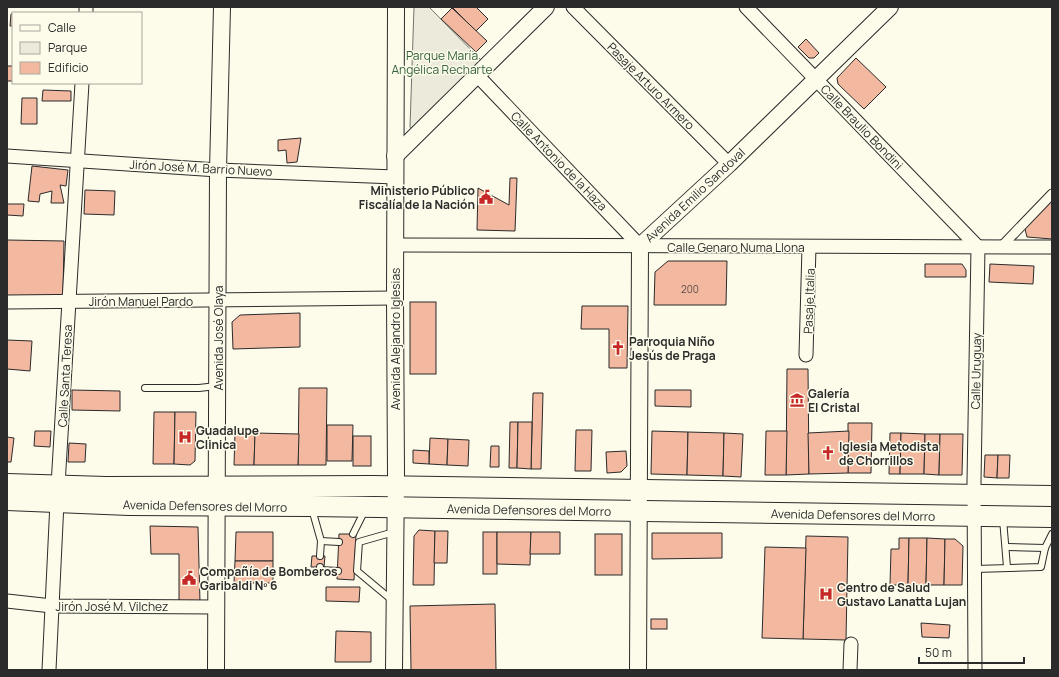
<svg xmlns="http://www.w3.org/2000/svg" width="1059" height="677" viewBox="0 0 1059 677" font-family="Manrope,sans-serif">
  <rect width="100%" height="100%" fill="#fdfbea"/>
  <path fill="#ecebdb" stroke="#74746e" d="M414,7H429L484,63L412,130L410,127Z"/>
  <g fill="#f2b8a0" stroke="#2b2b2b">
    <path d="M452,7H476L488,19L476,31Z"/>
    <path d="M452,8L487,41L476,52L441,19Z"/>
    <path d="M11,14H13V26H10Z"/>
    <path d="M806,39L819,53L814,58H809L798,47Z"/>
    <path d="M856,58L886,87L864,109L838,84L837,78Z"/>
    <rect x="7" y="66" width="6" height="15"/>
    <path d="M43,90L71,91V101H42Z"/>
    <path d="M22,98H37V124H21Z"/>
    <path d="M301,138L297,162L287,163L286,150L278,151V140Z"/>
    <path d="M32,166L68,170L66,186L60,185L64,203H51L52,191L40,194L39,202L28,201Z"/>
    <path d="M510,178H517L515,231L477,230L478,188L509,205Z"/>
    <path d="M85,190L115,191L114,215L84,214Z"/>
    <path d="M1052,200V239L1027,237L1025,229Z"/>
    <path d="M7,204H24L23,216L7,215Z"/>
    <path d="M7,240L64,241L63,297L7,296Z"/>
    <path d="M668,261H727L726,305H654L655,272Z"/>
    <path d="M925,264H962L966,270V277H925Z"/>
    <path d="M990,264L1034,266L1033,284L989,282Z"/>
    <rect x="410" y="302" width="26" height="72"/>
    <path d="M582,306H628L627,368H609V329H581Z"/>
    <path d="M300,313V347L233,349L232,322L240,315Z"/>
    <path d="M7,340L32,341L30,371L7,369Z"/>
    <path d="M787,369H808L809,474L786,475Z"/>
    <path d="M299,388H327L326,465H298Z"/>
    <path d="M72,390L120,391V411L72,410Z"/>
    <path d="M655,390H691V407L655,406Z"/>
    <path d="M533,393H543L541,469H531Z"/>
    <path d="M154,412H175L174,464H153Z"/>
    <path d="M175,412H196L195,461L190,465L174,464Z"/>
    <path d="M510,422H518L517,468H509Z"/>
    <path d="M518,422H532L531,469L517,468Z"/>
    <path d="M848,423H872L871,473H848Z"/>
    <path d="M327,425H353L352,461H327Z"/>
    <path d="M576,430H592L591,471H575Z"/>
    <path d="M35,431H51L50,447L34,446Z"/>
    <path d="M652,431L688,432L687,475L651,474Z"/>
    <path d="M766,431H787L786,475H765Z"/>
    <path d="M849,431L848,473L809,474L808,433Z"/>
    <path d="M688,432L724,433L723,476L687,475Z"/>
    <path d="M235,433H255L254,465H234Z"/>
    <path d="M255,433L299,434L298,465H254Z"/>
    <path d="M724,433L743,434L741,477L723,476Z"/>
    <path d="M890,433H901L900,474H889Z"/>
    <path d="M901,433L925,434L924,474H900Z"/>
    <path d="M925,434H940L939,475L924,474Z"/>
    <path d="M940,434H963L962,475H939Z"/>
    <rect x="353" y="436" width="18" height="30"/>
    <path d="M7,437L14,438L11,462H7Z"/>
    <path d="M430,438L448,439L447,465L429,464Z"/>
    <path d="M448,439L469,440L468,466L447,465Z"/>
    <path d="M69,443L86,444L85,462H68Z"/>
    <path d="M491,446H499V467H490Z"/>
    <path d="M413,450L429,451V464L413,463Z"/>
    <path d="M626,451L627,466L621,472L607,473L606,452Z"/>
    <path d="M985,455H998L997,478L984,477Z"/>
    <path d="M998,455H1010L1009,478H997Z"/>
    <path d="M150,526L198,527L200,602H179V554H151Z"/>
    <path d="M419,530L435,531L434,585H413L414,536Z"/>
    <path d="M435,531H448L447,563H434Z"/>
    <path d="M236,532H273V561H235Z"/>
    <rect x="483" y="532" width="14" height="42"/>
    <path d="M497,532H531L530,565L497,564Z"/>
    <path d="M531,532H560V554H530Z"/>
    <path d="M652,533H722V558L652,559Z"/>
    <path d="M339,534H356L354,580L337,579Z"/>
    <rect x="595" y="534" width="27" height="41"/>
    <path d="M806,536L848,537L846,640L803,639Z"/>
    <path d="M899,538H909L908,585H890L891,549H899Z"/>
    <path d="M909,538H927L926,585H908Z"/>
    <path d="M927,538L945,539L944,585H926Z"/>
    <path d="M945,539H955L963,546L962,585H944Z"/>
    <path d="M765,547L806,548L803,639L762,638Z"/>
    <path d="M312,556H325L324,567H311Z"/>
    <path d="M235,561H273V583H234Z"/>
    <path d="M326,587H360L359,602L326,601Z"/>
    <path d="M495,604L496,670H411L410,606Z"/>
    <rect x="651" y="619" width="16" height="10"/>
    <path d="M921,623L950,625L949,638L922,637Z"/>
    <path d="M336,631L371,632V662H335Z"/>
  </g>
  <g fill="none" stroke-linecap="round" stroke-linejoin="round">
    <defs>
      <g id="service">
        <path d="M145,388H199L216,386"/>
        <path d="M312,509L321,541L320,556"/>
        <path d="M1003,519L1007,567"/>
        <path d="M353,534L365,510"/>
        <path d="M321,541L339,542"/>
        <path d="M1007,547L1045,548"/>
        <path d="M320,567V570L338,571"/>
        <path d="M975,569L1041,567L1045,548L1052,534"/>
        <path d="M393,601L357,571L359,542L394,532"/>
      </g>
      <path id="pedestrian" d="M1001,247L1052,194"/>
      <g id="minor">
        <path d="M573,7L729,164"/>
        <path d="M746,7L978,247L974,482L975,670"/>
        <path d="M86,13V7"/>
        <path d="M477,75L640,246"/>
        <path d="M7,156L218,170L395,177"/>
        <path d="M395,245L1052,247"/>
        <path d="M7,302L395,298"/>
        <path d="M806,355L809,247"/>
        <path d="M7,601L52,606L216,607"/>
        <path d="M49,670L57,502L82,83"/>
        <path d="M850,670L851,644"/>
      </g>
      <g id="tertiary">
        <path d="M395,156L546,7"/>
        <path d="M216,670L218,170L222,7"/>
        <path d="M394,670L396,475L395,298L396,7"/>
        <path d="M638,670L640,246L729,164L890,7"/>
      </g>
      <g id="primary">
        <path d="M7,484L106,487L372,486L1052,496"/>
        <path d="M7,500L129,505L311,506L1052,517"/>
      </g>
    </defs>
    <use href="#service" stroke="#2b2b2b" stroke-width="8"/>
    <use href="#pedestrian" stroke="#2b2b2b" stroke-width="11"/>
    <use href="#minor" stroke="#2b2b2b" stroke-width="15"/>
    <use href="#tertiary" stroke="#2b2b2b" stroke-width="18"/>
    <use href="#primary" stroke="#2b2b2b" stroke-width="22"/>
    <use href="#service" stroke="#fdfbea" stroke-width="6"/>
    <use href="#pedestrian" stroke="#fdfbea" stroke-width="9"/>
    <use href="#minor" stroke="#fdfbea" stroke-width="13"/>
    <use href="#tertiary" stroke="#fdfbea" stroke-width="16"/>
    <use href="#primary" stroke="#fdfbea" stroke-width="20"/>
  </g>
  <defs>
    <symbol id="civic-bare" viewBox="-9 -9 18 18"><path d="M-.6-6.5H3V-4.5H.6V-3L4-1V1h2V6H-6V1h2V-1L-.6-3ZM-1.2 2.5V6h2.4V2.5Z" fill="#c62828" stroke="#fdfbea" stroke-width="2.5" paint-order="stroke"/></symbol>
    <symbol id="church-bare" viewBox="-9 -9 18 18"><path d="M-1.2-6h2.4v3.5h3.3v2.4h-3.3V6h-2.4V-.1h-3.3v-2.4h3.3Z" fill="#c62828" stroke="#fdfbea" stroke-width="2.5" paint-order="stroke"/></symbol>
    <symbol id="museum-bare" viewBox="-9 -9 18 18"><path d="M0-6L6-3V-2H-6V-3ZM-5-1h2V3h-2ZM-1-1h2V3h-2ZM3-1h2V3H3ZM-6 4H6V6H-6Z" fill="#c62828" stroke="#fdfbea" stroke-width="2.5" paint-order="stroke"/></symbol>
    <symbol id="hospital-bare" viewBox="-9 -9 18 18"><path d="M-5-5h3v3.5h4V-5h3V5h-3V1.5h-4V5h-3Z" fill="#c62828" stroke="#fdfbea" stroke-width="2.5" paint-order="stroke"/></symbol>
  </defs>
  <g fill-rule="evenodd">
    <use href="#civic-bare" x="476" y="187" width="20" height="20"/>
    <use href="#church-bare" x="608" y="338" width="20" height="20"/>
    <use href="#museum-bare" x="787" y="390" width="20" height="20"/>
    <use href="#hospital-bare" x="175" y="427" width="20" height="20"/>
    <use href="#church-bare" x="818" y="443" width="20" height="20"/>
    <use href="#civic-bare" x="179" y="568" width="20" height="20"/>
    <use href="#hospital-bare" x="816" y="584" width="20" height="20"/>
  </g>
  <g text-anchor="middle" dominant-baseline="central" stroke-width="3" stroke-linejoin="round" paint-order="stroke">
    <g font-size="10" fill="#5d4e48">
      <text x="690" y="289">200</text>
    </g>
    <g font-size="12" fill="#34623c" stroke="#fdfbea">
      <text x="442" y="55">Parque María<tspan x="442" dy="14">Angélica Recharte</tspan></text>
    </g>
    <g font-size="12" fill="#2b2b2b" stroke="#fdfbea">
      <text transform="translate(651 86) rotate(45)">Pasaje Arturo Armero</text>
      <text transform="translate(862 127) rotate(46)">Calle Braulio Bondini</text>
      <text transform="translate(559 161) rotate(46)">Calle Antonio de la Haza</text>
      <text transform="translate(201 168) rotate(3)">Jirón José M. Barrio Nuevo</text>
      <text transform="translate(695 195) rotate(-43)">Avenida Emilio Sandoval</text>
      <text x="736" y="247">Calle Genaro Numa Llona</text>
      <text x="141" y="301">Jirón Manuel Pardo</text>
      <text transform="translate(809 301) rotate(-88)">Pasaje Italia</text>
      <text transform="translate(218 338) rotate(-90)">Avenida José Olaya</text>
      <text transform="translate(395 339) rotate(-90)">Avenida Alejandro Iglesias</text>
      <text transform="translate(976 371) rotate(-89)">Calle Uruguay</text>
      <text transform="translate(65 376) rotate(-87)">Calle Santa Teresa</text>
      <text transform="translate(205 506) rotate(1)">Avenida Defensores del Morro</text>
      <text transform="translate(529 510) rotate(1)">Avenida Defensores del Morro</text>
      <text transform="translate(853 515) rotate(1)">Avenida Defensores del Morro</text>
      <text x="112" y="606">Jirón José M. Vilchez</text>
    </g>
    <g font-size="12" font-weight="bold" fill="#2b2b2b" stroke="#fdfbea" text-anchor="start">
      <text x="475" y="190" text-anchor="end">Ministerio Público<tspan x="475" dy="14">Fiscalía de la Nación</tspan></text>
      <text x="629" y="341">Parroquia Niño<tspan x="629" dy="14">Jesús de Praga</tspan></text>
      <text x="808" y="393">Galería<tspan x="808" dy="14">El Cristal</tspan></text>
      <text x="196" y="430">Guadalupe<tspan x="196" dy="14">Clinica</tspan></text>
      <text x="839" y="446">Iglesia Metodista<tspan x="839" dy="14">de Chorrillos</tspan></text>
      <text x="200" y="571">Compañía de Bomberos<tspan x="200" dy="14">Garibaldi Nº 6</tspan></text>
      <text x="837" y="587">Centro de Salud<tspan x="837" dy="14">Gustavo Lanatta Lujan</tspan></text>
    </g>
  </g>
  <rect width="1059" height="677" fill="none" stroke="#2b2b2b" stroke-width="16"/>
  <rect x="12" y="12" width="130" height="72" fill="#fdfbea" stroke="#a9a89e"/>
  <rect x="20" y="25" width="20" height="6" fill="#fdfbea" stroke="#a9a89e"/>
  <text x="48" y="32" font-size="12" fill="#2b2b2b">Calle</text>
  <rect x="20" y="42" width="20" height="12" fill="#ecebdb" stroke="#a9a89e"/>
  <text x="48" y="52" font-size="12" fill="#2b2b2b">Parque</text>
  <rect x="20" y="62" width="20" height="12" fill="#f2b8a0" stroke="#a9a89e"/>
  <text x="48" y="72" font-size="12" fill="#2b2b2b">Edificio</text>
  <path d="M919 657v6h105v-6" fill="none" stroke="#2b2b2b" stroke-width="2"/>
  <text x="925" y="657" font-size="12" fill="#2b2b2b" stroke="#fdfbea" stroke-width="3" paint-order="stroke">50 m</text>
</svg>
